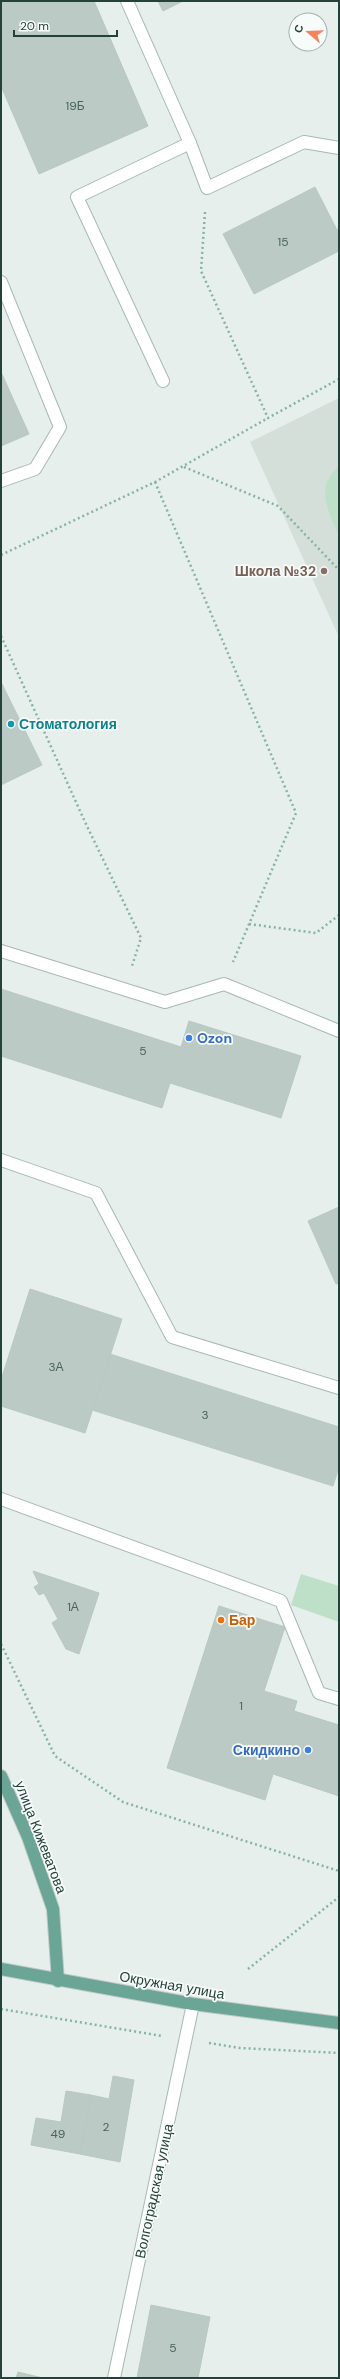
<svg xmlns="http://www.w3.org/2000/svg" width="340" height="2379" viewBox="0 0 340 2379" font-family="'DM Sans',sans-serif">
  <rect width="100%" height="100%" fill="#e6efeb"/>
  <path fill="#d4dfda" d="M339,398V637L250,442Z"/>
  <g fill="#bfe0c8">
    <path d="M339,467V535C328,512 314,485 339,467Z"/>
    <path d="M301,1574L339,1586V1622L291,1605Z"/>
  </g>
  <g fill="#bbcac4" stroke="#b8c9c2">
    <path d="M1,1H94L148,126L39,174L1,86Z"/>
    <path d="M158,1H183L163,11Z"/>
    <path d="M315,187L337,230L339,229V251L254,294L223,234Z"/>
    <path d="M1,372L29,434L1,446Z"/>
    <path d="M1,682L42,765L1,785Z"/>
    <path d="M1,989L181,1047L189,1021L301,1056L281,1118L170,1083L162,1108L1,1056Z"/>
    <path d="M339,1207V1283L336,1284L308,1221Z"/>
    <path d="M30,1289L122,1319L85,1433L1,1406V1380Z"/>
    <path d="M110,1354L339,1427V1467L333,1486L92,1410Z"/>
    <path d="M33,1571L99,1593L79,1654L66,1649L52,1623L58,1619L44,1593L39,1595L34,1587L39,1584Z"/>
    <path d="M219,1606L285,1627L264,1691L297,1701L294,1711L339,1725V1796L273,1774L265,1800L167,1768Z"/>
    <path d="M113,2076L134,2080L120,2162L80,2154L91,2095L109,2099Z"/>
    <path d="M66,2091L91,2095L80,2154L31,2145L36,2118L61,2122Z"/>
    <path d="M151,2305L210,2317L198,2378H137Z"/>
    <path d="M18,2372L43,2378H16Z"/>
  </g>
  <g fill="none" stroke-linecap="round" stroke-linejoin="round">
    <defs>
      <g id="minor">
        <path d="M127,1L190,143L207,188L304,142L339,148"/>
        <path d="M1,282L60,427L35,469L1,481"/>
        <path d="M163,381L77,197L190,143"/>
        <path d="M1,951L165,1002L224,984L339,1031"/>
        <path d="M1,1160L96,1193L172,1337L339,1388"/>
        <path d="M1,1499L281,1601L319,1693L339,1699"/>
        <path d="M114,2378L193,2004"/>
      </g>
      <g id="major">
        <path d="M1,1776L28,1837L53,1909L58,1981"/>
        <path d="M1,1969L193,2004L339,2023"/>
      </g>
    </defs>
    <use href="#minor" stroke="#a8b8b2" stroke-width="14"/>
    <use href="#major" stroke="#c2cac8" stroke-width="14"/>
    <g stroke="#86b3a5" stroke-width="2.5" stroke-dasharray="2 3" stroke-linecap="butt">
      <path d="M205,212L201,271L268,418L339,379"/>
      <path d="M184,467L278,506L339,570"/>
      <path d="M155,482L296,813L233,962"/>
      <path d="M1,555L155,482L268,418"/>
      <path d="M1,636L85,822L141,938L132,966"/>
      <path d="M249,924L316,933L339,915"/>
      <path d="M1,1644L55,1756L123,1802L339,1871"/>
      <path d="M248,1969L339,1897"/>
      <path d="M1,2009L162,2036"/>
      <path d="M209,2043L240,2048L339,2053"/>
    </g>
    <use href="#minor" stroke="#fff" stroke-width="12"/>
    <use href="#major" stroke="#6aa596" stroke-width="12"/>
  </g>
  <circle fill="#8d6e63" stroke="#f7fbf9" stroke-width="1.5" cx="324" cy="571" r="4"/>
  <circle fill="#0f9aa8" stroke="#f7fbf9" stroke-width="1.5" cx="11" cy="724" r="4"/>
  <g fill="#3f7fe0" stroke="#f7fbf9" stroke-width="1.5">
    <circle cx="189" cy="1038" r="4"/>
    <circle cx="308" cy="1750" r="4"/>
  </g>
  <circle fill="#e8710a" stroke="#f7fbf9" stroke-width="1.5" cx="221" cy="1620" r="4"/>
  <g text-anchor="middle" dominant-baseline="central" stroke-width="3.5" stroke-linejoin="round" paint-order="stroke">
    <g font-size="12" fill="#4a645c">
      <text x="75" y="106">19Б</text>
      <text x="283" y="242">15</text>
      <text x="143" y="1051">5</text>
      <text x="56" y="1367">3А</text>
      <text x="205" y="1415">3</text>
      <text x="73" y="1607">1А</text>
      <text x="241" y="1706">1</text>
      <text x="106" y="2127">2</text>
      <text x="58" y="2134">49</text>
      <text x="173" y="2348">5</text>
    </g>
    <g font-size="14" font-weight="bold" fill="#785e54" stroke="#f7fbf9" text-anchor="end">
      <text x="316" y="571">Школа №32</text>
    </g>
    <g font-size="14" font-weight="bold" fill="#0d838f" stroke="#f7fbf9" text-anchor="start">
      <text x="19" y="724">Стоматология</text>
    </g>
    <g font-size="14" font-weight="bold" fill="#366cbe" stroke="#f7fbf9" text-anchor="start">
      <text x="197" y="1038">Ozon</text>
      <text x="300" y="1750" text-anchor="end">Скидкино</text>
    </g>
    <g font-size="14" font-weight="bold" fill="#c56008" stroke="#f7fbf9" text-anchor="start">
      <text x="229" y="1620">Бар</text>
    </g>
    <g font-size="14" fill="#24423a" stroke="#f7fbf9">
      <text transform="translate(41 1837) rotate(69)">улица Кижеватова</text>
      <text transform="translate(172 1985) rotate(10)">Окружная улица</text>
      <text transform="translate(154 2191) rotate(-78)">Волгоградская улица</text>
    </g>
  </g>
  <rect width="340" height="2379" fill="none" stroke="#24423a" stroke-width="4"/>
  <g transform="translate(308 32) rotate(289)"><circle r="19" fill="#f7fbf9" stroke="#a3b1ad"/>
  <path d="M0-3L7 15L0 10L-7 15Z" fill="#f4845f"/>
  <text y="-6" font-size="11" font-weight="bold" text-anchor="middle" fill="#24423a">С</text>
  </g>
  <path d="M14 30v6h103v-6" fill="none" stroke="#24423a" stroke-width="2"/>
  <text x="20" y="30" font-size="12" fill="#24423a" stroke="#f7fbf9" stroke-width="3" paint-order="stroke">20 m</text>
</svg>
